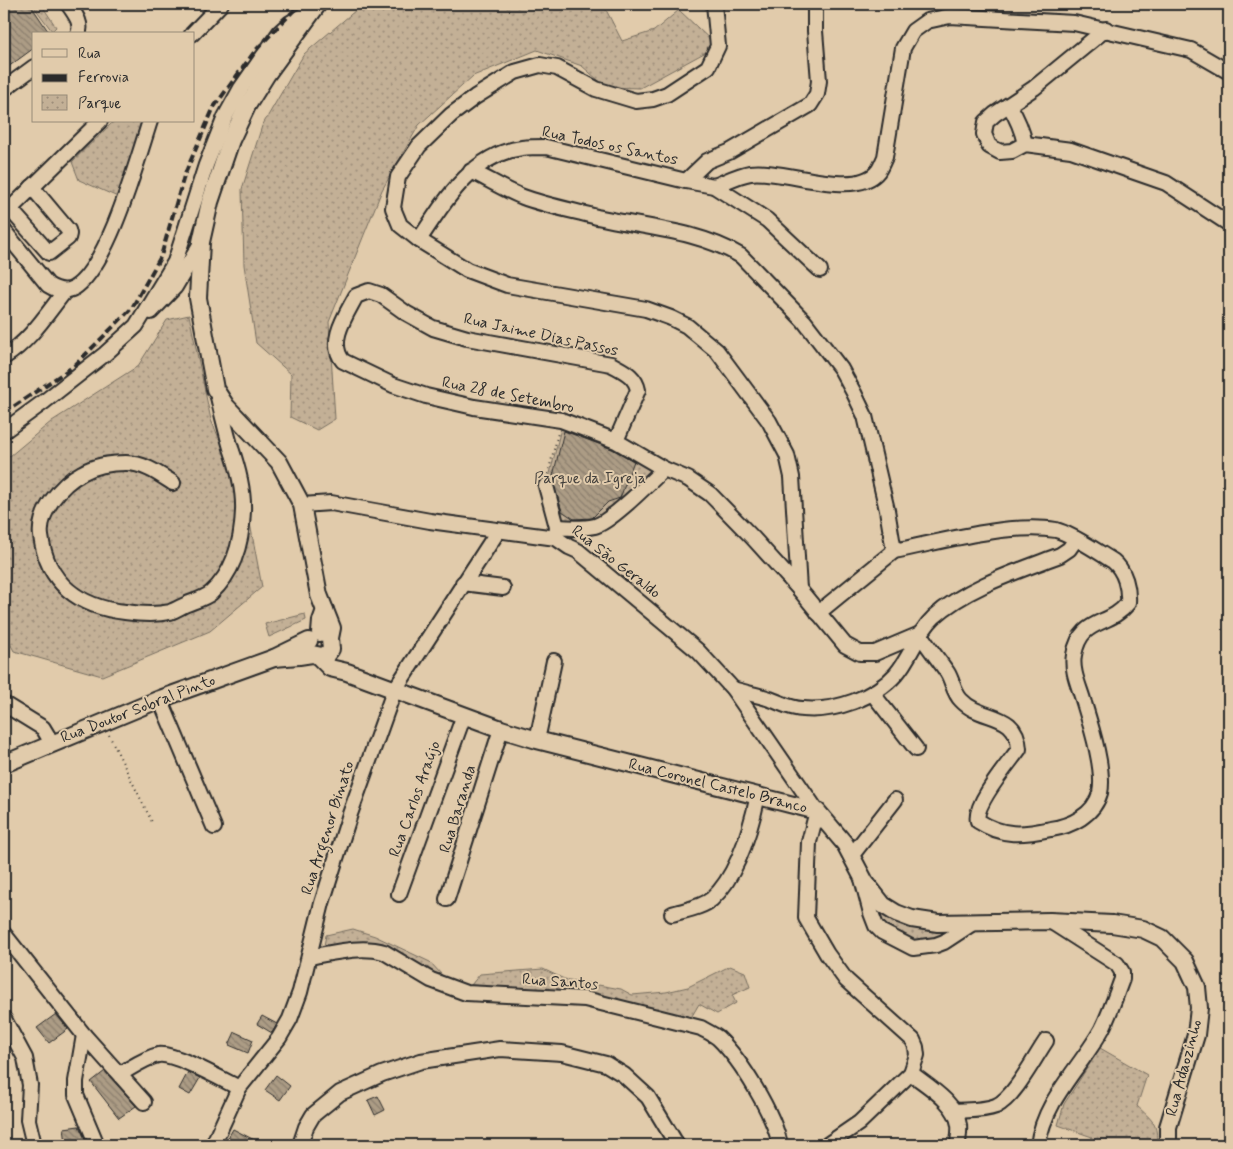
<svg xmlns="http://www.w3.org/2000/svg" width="1233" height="1149" viewBox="0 0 1233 1149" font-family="Mynerve,sans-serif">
  <defs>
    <pattern id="park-dots" width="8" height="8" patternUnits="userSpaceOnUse" patternTransform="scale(1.25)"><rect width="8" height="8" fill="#c3b096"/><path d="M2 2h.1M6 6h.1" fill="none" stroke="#9f8f7b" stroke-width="1.8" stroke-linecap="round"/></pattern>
    <pattern id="building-back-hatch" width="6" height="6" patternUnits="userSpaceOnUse" patternTransform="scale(1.25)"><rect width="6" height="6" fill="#ac9c85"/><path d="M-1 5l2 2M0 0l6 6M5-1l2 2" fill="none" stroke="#8c7f6d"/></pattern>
  </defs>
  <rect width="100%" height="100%" fill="#e1cbab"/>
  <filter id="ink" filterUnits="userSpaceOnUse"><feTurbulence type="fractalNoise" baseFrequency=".02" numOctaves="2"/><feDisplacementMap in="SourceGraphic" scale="10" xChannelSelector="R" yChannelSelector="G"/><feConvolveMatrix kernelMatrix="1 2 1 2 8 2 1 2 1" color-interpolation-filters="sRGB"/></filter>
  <g filter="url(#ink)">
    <g fill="url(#park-dots)" stroke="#776e60">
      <path d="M32,4H41L56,27L52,31Z"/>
      <path d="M363,4H603L622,41L654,31L679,10L717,46L640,88L606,87L582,66L537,50L473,76L419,125L382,190L329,322L335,419L317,430L290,417L291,374L256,343L244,265L242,189L262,126L304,54Z"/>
      <path d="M114,121H145L120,198L79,180L72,162Z"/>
      <path d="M189,315L211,420L245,497L262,587L210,631L102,676L14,651L4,632V461L52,421L138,366L167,320Z"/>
      <path d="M562,424L603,438L655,469L602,520L573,523L559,520L549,478Z"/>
      <path d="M305,614L306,620L269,637L265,624Z"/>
      <path d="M879,905L954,927L938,941L912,944L882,924Z"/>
      <path d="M353,929L375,936L430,962L442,975L440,981L380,949L323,951L326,935Z"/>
      <path d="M730,966L745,972L750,987L732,995L736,1003L717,1014L699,1004L689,1021L562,994L471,985L480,974L543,969L564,979L621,989L632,995L666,992L688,987Z"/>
      <path d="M1100,1048L1147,1075L1137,1106C1152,1120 1159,1124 1156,1145H1089L1092,1137L1058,1125L1064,1104Z"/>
    </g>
    <g fill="url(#building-back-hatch)" stroke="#2b2b2b">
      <path d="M4,4H30L50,34H34V48L4,70Z"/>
      <path d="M564,431L612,449L634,461L620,498L608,502L592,518L574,519L562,511L552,480Z"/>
      <path d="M56,1014L68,1029L49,1043L37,1028Z"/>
      <path d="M262,1016L277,1024L272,1033L257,1024Z"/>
      <path d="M235,1032L253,1040L248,1053L229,1045Z"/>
      <path d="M105,1071L136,1106L119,1118L91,1082Z"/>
      <path d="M188,1072L200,1078L190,1095L179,1089Z"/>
      <path d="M276,1075L290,1086L280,1100L265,1090Z"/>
      <path d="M378,1096L385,1110L375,1115L368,1100Z"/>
      <path d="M79,1126L85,1139L66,1143L64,1128Z"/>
      <path d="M233,1129L264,1145H224Z"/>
    </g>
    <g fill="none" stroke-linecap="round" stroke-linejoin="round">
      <defs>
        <g id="minor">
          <path d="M68,4C74,13 83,23 78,34"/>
          <path d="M714,4L718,46L708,67L667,94L653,99L636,101L596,89L557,68L540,65L515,72L475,97L451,115L419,146L398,177L393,208L400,225L419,240L467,270L507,285L646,309L671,318L687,326L717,351L769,421L787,455L792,477L799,589"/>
          <path d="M1106,29L1034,88L995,114L986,122L984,134L989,146L1000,152L1012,151L1025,144L1071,150L1166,183L1229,224"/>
          <path d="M192,34L221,4"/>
          <path d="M4,89L34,67"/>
          <path d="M1009,105C1017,118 1022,129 1025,144"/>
          <path d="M471,171C488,179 505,190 523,197C544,205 575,211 597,217C646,228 697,230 741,256L804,321L841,369L854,393L865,416L887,510L894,551L818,613"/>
          <path d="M686,181L707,161L729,152L810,105L817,94L819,81L815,31V4"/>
          <path d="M714,186C725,182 738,175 750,173C783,168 856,200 878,171C881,167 883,161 885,157L903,48L913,31L927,21L950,16L1074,23L1191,50L1229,72"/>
          <path d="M10,209L49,253L68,238L69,234L68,230L32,187"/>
          <path d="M4,215L100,121"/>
          <path d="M4,231L48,285C56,290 65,293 74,288C108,267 137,161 150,121"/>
          <path d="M419,240C444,202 472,154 522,148C530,147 538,147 546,147L686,181L714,186L767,220L820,270"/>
          <path d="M151,312L175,287L201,243"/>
          <path d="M4,357C30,341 46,315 65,291"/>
          <path d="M4,431L45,401L105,354L136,326L175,262L206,165L225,117L241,88L280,32L290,23L314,9"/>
          <path d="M616,441L638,390C635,375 623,371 611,364L467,338L433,328L406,313L381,295L369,291L356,296C346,315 327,342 343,361L393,385L426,396L474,407L561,420L616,441L664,469L688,479L710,494L753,538L799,589L845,645L860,653H875L920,634"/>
          <path d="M173,483C159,474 144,463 126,463C111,463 94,466 82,473C61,484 38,512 41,536C47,583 79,607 125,612C139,614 156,615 170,612C176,610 182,606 187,604C194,601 205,598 211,593C234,572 242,541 243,511C244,489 238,468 231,448C226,431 222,414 218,397"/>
          <path d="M546,486L557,527"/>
          <path d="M302,505L331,503L430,521L556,538L569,547L578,551L698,651L733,689L817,811L809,842L806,918L827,954L846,980L913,1040L916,1047L917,1055L911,1073L859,1123L827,1145"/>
          <path d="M556,538L557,527C570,528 582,529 595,526C611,522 650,482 664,469"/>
          <path d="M894,551C940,542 1010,522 1056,530C1072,534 1098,552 1113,561C1125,571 1129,588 1128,603C1109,628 1081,616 1074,655C1071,671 1080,688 1084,703C1091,726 1105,770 1100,793C1094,815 1071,826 1051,829C1022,835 1003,837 978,821C973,805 1009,763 1019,749C1017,710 981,722 961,700C953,692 953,681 947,672C938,659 928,647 920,634"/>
          <path d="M463,583L503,588"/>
          <path d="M733,689C746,693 758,695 770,699C781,703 791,709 803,709C834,712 875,698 896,674C911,657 917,633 934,617C967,587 1018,571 1060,555L1069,549L1076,539"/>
          <path d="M873,694L916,749"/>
          <path d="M160,699L214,827"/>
          <path d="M4,704L43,728L52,743"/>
          <path d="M537,740L554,661"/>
          <path d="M852,855L895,800"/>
          <path d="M862,879L871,913L876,926L882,932L913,948L936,945L944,942L973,923"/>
          <path d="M399,894L464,715"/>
          <path d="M447,899L501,729"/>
          <path d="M672,914C685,910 701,908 712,899C738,875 751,828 758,795"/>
          <path d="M4,934L84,1035L144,1102"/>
          <path d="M309,957C332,953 361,945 384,952L431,980L466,993L585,999L701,1028C706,1031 713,1034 718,1038C741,1060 774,1114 780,1145"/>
          <path d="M4,1019L25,1058L30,1085L28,1120L34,1145"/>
          <path d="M84,1035L76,1081V1095L97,1145"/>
          <path d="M911,1073C927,1086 956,1102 959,1125C960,1131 958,1139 958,1145"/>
          <path d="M120,1074C131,1068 145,1058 158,1055C174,1052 223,1080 239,1088"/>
          <path d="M954,1111C968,1110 983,1111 996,1106C1014,1098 1035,1057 1046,1041"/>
          <path d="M213,1145L239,1088L279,1038L290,1019L300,992L322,903L350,814L394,691L498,531"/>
          <path d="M300,1145L306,1127L313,1115L340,1093L382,1074L421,1061L500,1049L562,1053L606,1064L624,1075L648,1097L677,1145"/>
          <path d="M1038,1145C1044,1100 1081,1067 1102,1029C1110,1013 1116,995 1122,979V972L1117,964L1050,921"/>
        </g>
        <g id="major">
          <path d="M320,633L321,621L325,610"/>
          <path d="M318,656L330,668L347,672L501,729L537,740L817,811L845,844L865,882L883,905L896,913L912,919L938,923L1050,921L1112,924L1143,929L1162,938L1185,961L1197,987L1199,1008L1196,1035L1168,1127V1145"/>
          <path d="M274,658L299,656L312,654L322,656L327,654L331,649L330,638L332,628L319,595L302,505L279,462L226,406L215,389L198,298L201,242L210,202L231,140L247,106L267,74L318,4"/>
          <path d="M4,764L160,699L274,658L309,641"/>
        </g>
      </defs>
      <use href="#minor" stroke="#2b2b2b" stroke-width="18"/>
      <use href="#major" stroke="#2b2b2b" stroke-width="20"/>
      <g stroke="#2b2b2b" stroke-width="2" stroke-dasharray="1 4" stroke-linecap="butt">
        <path d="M548,474L558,433"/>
        <path d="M109,735L152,822"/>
      </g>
      <use href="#minor" stroke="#e1cbab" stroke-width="14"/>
      <use href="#major" stroke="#e1cbab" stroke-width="16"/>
      <path stroke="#2b2b2b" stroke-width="4" stroke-dasharray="8 4" stroke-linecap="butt" d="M4,413L74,366L132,308L161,256L184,176L214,107L255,51L300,4"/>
    </g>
  </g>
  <g text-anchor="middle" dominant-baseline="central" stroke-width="4" stroke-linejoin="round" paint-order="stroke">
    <g font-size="16" fill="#2b2b2b" stroke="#e1cbab">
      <text transform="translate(610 146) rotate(12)">Rua Todos os Santos</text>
      <text transform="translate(541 335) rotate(12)">Rua Jaime Dias Passos</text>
      <text transform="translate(508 395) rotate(11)">Rua 28 de Setembro</text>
      <text transform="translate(616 562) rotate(38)">Rua São Geraldo</text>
      <text transform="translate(138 709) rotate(-21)">Rua Doutor Sobral Pinto</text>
      <text transform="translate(718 786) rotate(14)">Rua Coronel Castelo Branco</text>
      <text transform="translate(415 799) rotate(-70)">Rua Carlos Araújo</text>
      <text transform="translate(458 809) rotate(-73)">Rua Baranda</text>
      <text transform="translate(328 828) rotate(-72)">Rua Argenor Binato</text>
      <text transform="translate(560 982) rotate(4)">Rua Santos</text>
      <text transform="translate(1184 1068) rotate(-75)">Rua Adaozinho</text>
    </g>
    <g font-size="16" fill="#423f3b" stroke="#e1cbab">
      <text x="590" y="478">Parque da Igreja</text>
    </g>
  </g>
  <rect width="1233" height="1149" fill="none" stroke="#e1cbab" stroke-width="20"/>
  <rect x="10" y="10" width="1213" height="1129" fill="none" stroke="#2b2b2b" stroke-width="2" filter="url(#ink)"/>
  <rect x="32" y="32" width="162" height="90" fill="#e1cbab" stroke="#988b78"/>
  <rect x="42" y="49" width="25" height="8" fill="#e1cbab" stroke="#988b78"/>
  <text x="78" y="58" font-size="15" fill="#2b2b2b">Rua</text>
  <rect x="42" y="74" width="25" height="8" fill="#2b2b2b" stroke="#988b78"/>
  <text x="78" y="82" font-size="15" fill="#2b2b2b">Ferrovia</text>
  <rect x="42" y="95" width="25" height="15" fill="url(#park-dots)" stroke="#988b78"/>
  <text x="78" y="108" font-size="15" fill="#2b2b2b">Parque</text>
</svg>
